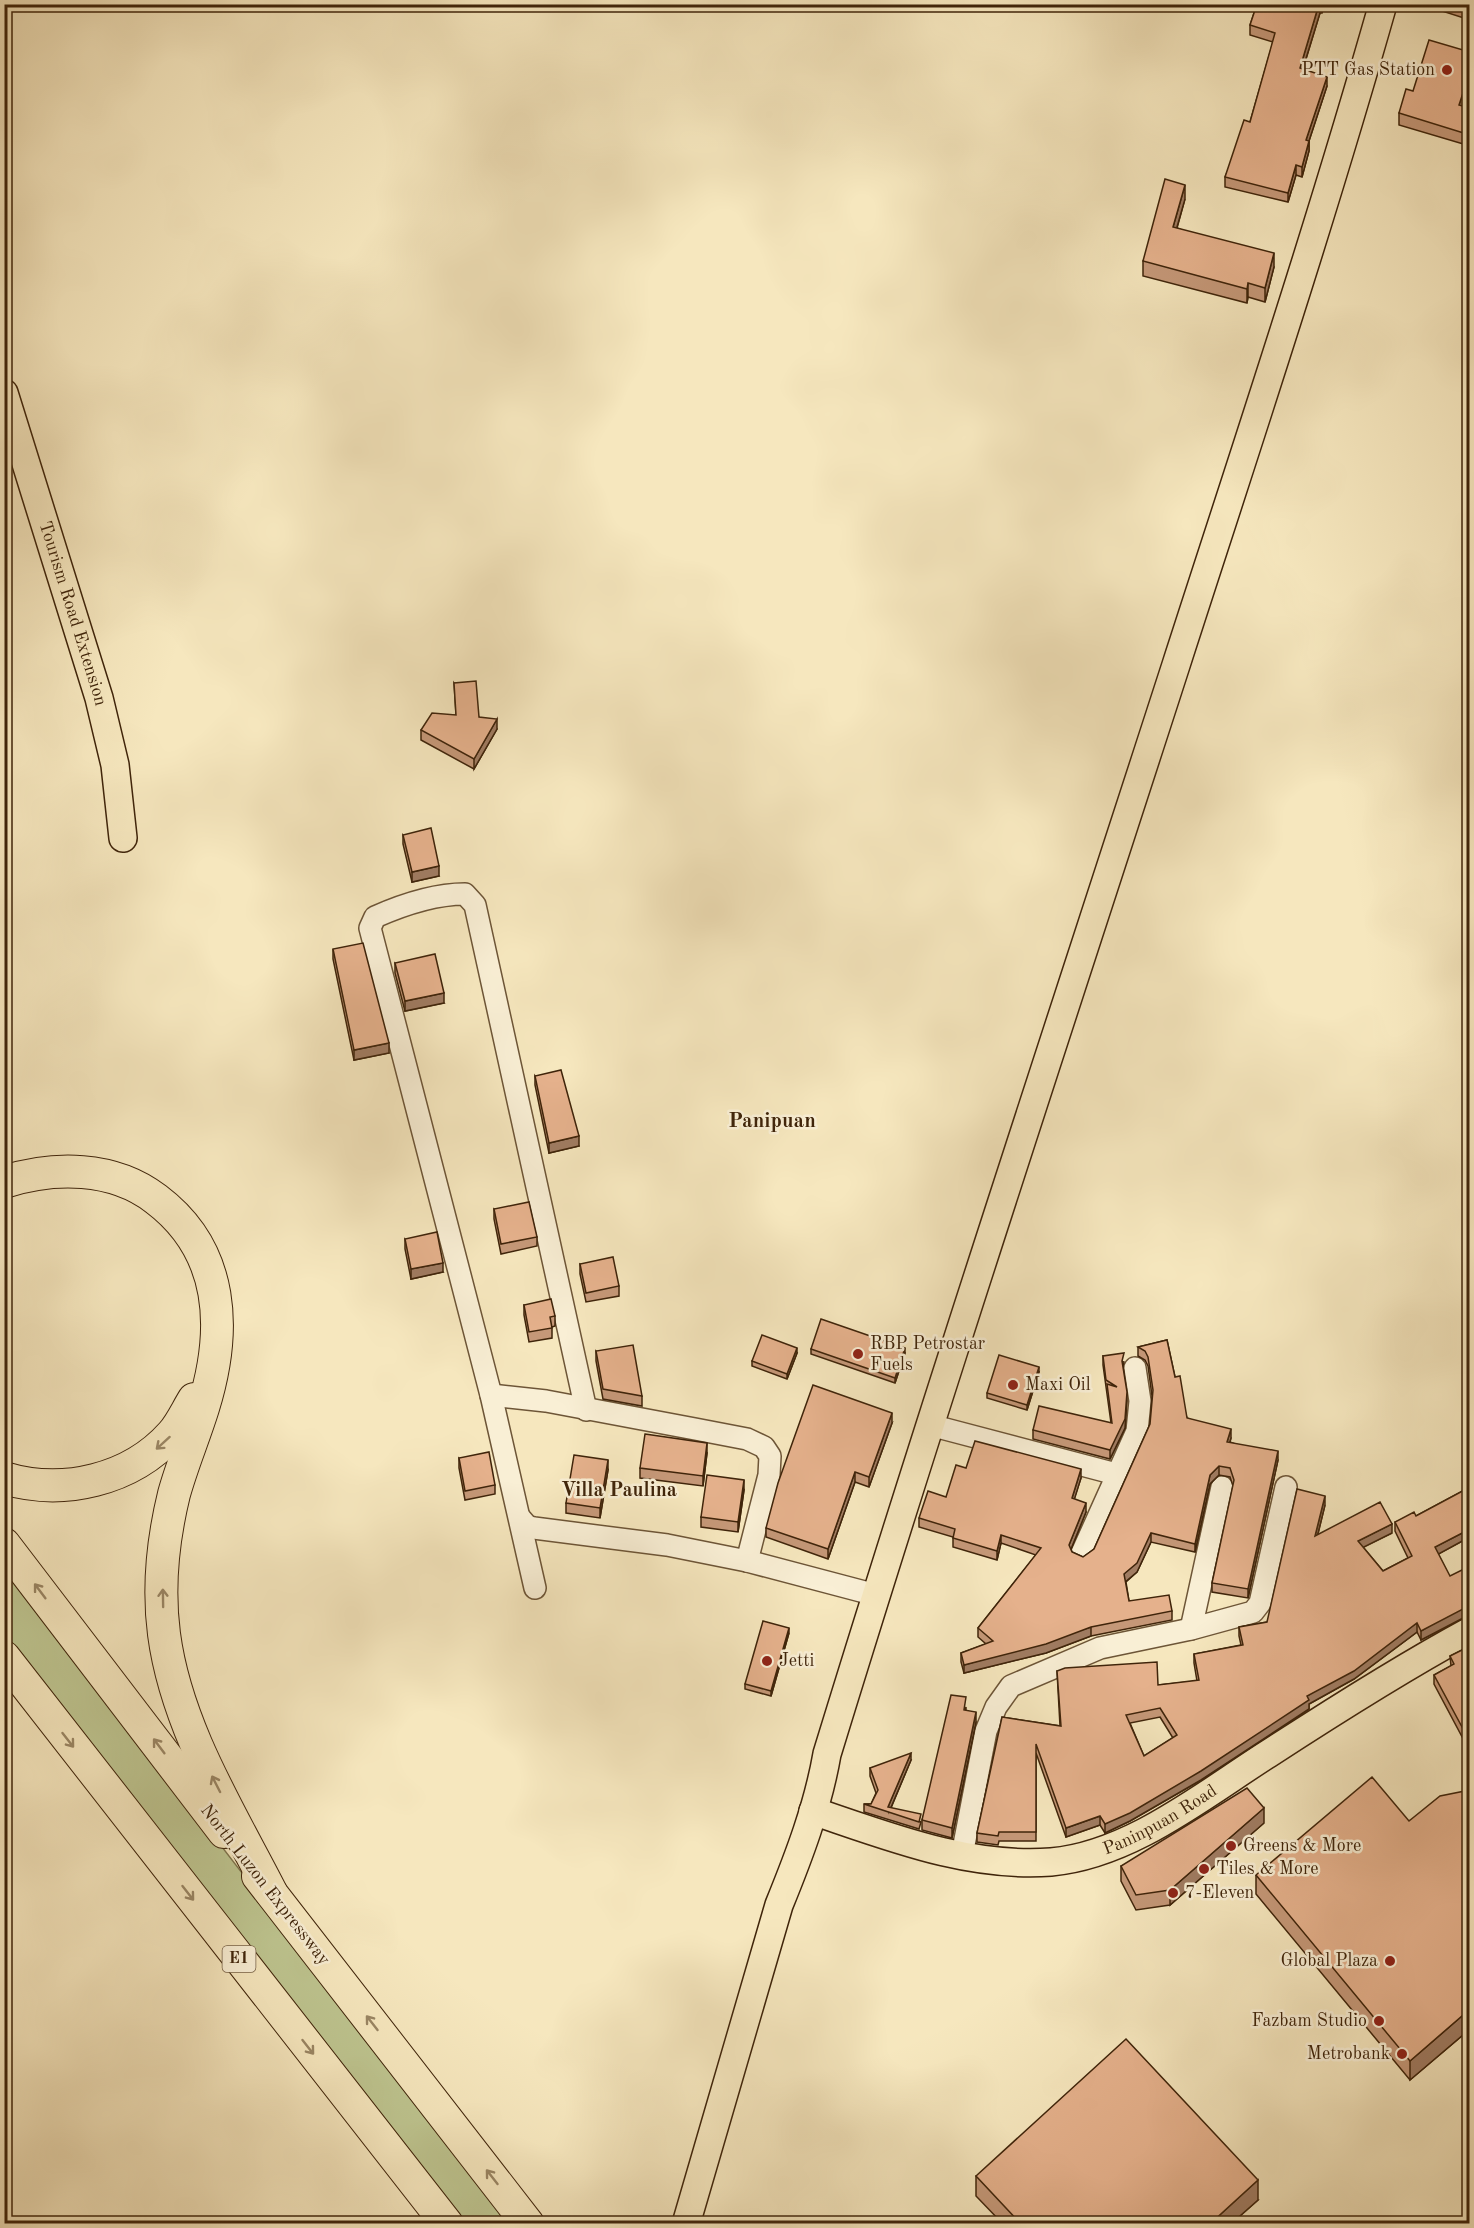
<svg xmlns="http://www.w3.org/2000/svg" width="1474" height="2228" viewBox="0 0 1474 2228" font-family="'Old Standard TT',serif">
  <rect width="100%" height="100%" fill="#f6e7be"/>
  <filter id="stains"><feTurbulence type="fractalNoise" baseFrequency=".00333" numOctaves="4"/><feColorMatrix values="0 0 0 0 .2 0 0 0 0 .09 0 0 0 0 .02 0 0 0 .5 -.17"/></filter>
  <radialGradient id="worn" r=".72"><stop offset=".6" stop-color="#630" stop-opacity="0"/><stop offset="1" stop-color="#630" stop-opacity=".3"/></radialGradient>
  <path fill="#bec590" stroke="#7e744d" stroke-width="1.5" d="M5,1565L309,1960L517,2223H460L276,1991L5,1637Z"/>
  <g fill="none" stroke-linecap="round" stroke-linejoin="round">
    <defs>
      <g id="minor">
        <path d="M491,1395L546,1401L695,1429L747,1439L764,1447L770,1456L769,1475L747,1561"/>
        <path d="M930,1425L1116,1474"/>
        <path d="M520,1518L527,1526L534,1528L667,1545L747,1561L876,1595"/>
        <path d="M1082,1553L1137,1431L1140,1401L1135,1368"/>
        <path d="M535,1588L491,1395L370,928L375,917C402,905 436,894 465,894L475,905L586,1410"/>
        <path d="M1191,1629L1222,1487"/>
        <path d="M962,1855L986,1731L996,1707L1011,1686L1100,1648L1191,1629L1253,1612L1260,1603L1286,1487"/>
      </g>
      <g id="major">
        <path id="s1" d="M4,393L99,698L115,765L123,838"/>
        <path id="s2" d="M813,1811C890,1837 968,1868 1051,1862C1130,1855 1202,1796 1268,1754C1334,1711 1400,1669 1470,1631"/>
        <path d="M686,2224L779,1905C799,1856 818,1806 827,1754C939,1389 1059,1027 1176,665C1247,445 1320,226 1383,4"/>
      </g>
      <g id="highway">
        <path d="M4,1182C54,1166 113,1166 156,1199C225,1251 227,1331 203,1408C194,1437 182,1465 174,1494C163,1539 158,1588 164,1634C176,1726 229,1810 271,1892"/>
        <path d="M4,1478C63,1496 131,1480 172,1434C181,1424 187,1410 194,1399"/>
        <path d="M4,1544L224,1832"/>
        <path d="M4,1657L447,2224"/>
        <path d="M258,1876L528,2224"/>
      </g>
    </defs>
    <use href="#minor" stroke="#6d5537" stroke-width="24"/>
    <use href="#major" stroke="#3f240a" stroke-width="30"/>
    <use href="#highway" stroke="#3f240a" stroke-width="34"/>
    <use href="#minor" stroke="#f9efd5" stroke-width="21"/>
    <use href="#major" stroke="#f6e7be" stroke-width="27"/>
    <use href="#highway" stroke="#f6e7be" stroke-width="32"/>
  </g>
  <g fill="#c59878" stroke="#3f240a" stroke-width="1.5" fill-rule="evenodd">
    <path d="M1257,4H1325L1322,13H1320L1303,69L1327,86L1309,141V151L1302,177L1296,175L1288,202L1225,187V177L1250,122L1273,42L1250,35V25Z"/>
    <path d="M1442,4H1470V20L1442,11Z"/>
    <path d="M1470,52V84L1462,106L1470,108V146L1399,125V113L1413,91Z"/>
    <path d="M1185,199L1177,228L1274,267L1265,302L1248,297L1247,303L1143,276V261Z"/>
    <path d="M454,683L479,717L497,729L474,769L421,740V730L456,715Z"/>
    <path d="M403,835L439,876L412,882L403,844Z"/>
    <path d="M333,949L389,1053L354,1060L333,959Z"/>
    <path d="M395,963L444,1003L405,1011L395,973Z"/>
    <path d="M535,1076L579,1146L549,1153L535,1085Z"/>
    <path d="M494,1209L537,1237V1246L501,1254L494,1219Z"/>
    <path d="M405,1239L443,1272L411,1279L405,1249Z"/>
    <path d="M580,1264L619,1286V1296L586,1302L580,1274Z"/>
    <path d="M524,1305L555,1316V1326L552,1327V1338L529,1342L524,1315Z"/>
    <path d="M1167,1340L1175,1377L1187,1418L1231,1438L1230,1442L1278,1460L1248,1598L1212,1592V1583L1233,1486L1230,1477L1219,1475L1210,1484L1195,1552L1151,1542L1137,1572L1126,1582L1129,1601L1172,1611V1620L1091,1636L1046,1653L964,1673L961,1662V1653L986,1644L978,1637V1628L1036,1555L1001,1543L997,1560L953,1547V1537L919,1527V1518L946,1497L966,1468L1081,1478L1074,1499L1086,1512L1071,1549L1072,1552L1083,1557L1094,1549L1150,1424L1152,1396L1148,1366L1145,1360L1138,1356V1347Z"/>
    <path d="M811,1349L905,1353L895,1383L811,1354Z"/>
    <path d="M596,1351L642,1396V1406L603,1399L596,1361Z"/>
    <path d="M797,1353L787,1379L752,1366V1361Z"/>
    <path d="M1103,1356L1124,1362L1123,1366L1127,1401L1125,1428L1110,1459L1033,1439V1430L1111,1423L1103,1365Z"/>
    <path d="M1039,1372L1027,1410L987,1398V1393Z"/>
    <path d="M892,1423L869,1487L855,1482L828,1559L766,1537V1528Z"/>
    <path d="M707,1453L703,1486L640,1478V1468Z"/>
    <path d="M459,1458L495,1485V1494L465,1500L459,1468Z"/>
    <path d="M608,1470L600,1518L566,1513V1503Z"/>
    <path d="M1470,1487V1547L1466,1539L1438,1554L1467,1611V1616L1421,1640L1417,1632L1354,1679L1309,1704V1709L1201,1780L1130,1821L1105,1833L1100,1825L1066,1837L1036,1753V1841H999L998,1845L977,1842V1833L1002,1717L1060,1726L1057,1671L1158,1685L1197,1681L1194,1663V1654L1241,1645L1239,1636V1627L1267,1622L1325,1505L1318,1534L1392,1533L1363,1547L1383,1571L1408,1558L1395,1531V1522L1416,1516ZM1160,1717L1173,1738L1144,1756L1130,1723Z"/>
    <path d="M744,1490L738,1532L701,1527V1517Z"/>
    <path d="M789,1633L771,1696L745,1689V1684Z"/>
    <path d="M1470,1646V1747L1468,1748L1434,1684V1675L1451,1666L1450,1656Z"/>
    <path d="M966,1707V1711L976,1722L952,1838L922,1830V1820Z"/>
    <path d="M911,1760L891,1808L921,1822L919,1829L864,1812V1804H871L876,1793L870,1776V1768Z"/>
    <path d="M1470,1790V2029L1410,2080L1256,1894V1875L1409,1821Z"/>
    <path d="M1264,1823L1170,1905L1136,1910L1121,1881V1866Z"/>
    <path d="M976,2176L1258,2200L1232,2223H1002L976,2196Z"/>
  </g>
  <g fill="#a07c62" stroke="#3f240a" stroke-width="1.5">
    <path d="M1319,4L1320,13L1300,78V68Z"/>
    <path d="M1322,4H1325L1322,13Z"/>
    <path d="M1470,72V84L1459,117V105Z"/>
    <path d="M1327,77V86L1306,150V140Z"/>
    <path d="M1309,141V151L1302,177V167Z"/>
    <path d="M1296,165V175L1288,202V193Z"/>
    <path d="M1185,185V199L1173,241V227Z"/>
    <path d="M1274,253V267L1265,302V288Z"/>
    <path d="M1248,283V297L1247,303V289Z"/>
    <path d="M497,719V729L474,769V759Z"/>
    <path d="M439,866V876L412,882V872Z"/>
    <path d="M444,993V1003L405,1011V1001Z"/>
    <path d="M389,1043V1053L354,1060V1050Z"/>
    <path d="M579,1136V1146L549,1153V1143Z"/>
    <path d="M443,1263V1272L411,1279V1269Z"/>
    <path d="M797,1348V1353L787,1379V1374Z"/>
    <path d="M905,1348V1353L895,1383V1378Z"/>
    <path d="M1039,1367V1372L1027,1410V1405Z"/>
    <path d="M1127,1392L1125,1428L1110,1459V1450Z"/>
    <path d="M892,1413V1423L869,1487V1477Z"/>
    <path d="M1231,1429V1438L1227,1451V1442Z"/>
    <path d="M707,1443V1453L703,1486V1476Z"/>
    <path d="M1278,1451V1460L1248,1598V1589Z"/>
    <path d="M608,1460V1470L600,1518V1508Z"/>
    <path d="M1219,1466V1475L1210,1484L1195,1552V1544L1210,1475Z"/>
    <path d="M1081,1469V1478L1072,1507V1498Z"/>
    <path d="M855,1472V1482L828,1559V1549Z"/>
    <path d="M744,1480V1490L738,1532V1522Z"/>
    <path d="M1325,1496V1505L1315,1545V1536Z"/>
    <path d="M1086,1503V1512L1069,1554V1545Z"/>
    <path d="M1392,1524V1533L1358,1550V1541Z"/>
    <path d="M1466,1531V1539L1435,1556V1547Z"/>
    <path d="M1151,1533V1542L1137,1572L1124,1583V1574Z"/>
    <path d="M1001,1535V1543L997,1560V1551Z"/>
    <path d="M1470,1601V1610L1467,1611V1616L1421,1640V1631Z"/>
    <path d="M1417,1623V1632L1354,1679L1309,1704V1709L1201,1780L1130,1821L1105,1833V1824L1307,1696Z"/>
    <path d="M1091,1627V1636L1046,1653L964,1673V1665Z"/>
    <path d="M789,1628V1633L771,1696V1691Z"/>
    <path d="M976,1712V1722L952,1838V1828Z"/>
    <path d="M911,1753V1760L889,1812L888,1807Z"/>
    <path d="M1264,1808V1823L1170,1905V1890Z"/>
    <path d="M1100,1816V1825L1066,1837V1828Z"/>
    <path d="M1470,2009V2029L1410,2080V2061Z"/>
    <path d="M1258,2180V2200L1232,2223H1211Z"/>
  </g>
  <g fill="#e5b18c" stroke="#3f240a" stroke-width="1.5" fill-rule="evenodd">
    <path d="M1257,4H1319L1300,68L1327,77L1306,140L1309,141L1302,167L1296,165L1288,193L1225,177L1244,120L1250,122L1275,33L1250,25Z"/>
    <path d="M1459,4H1470V8Z"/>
    <path d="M1429,40L1470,52V72L1459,105L1470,108V135L1399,113L1406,89L1413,91Z"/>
    <path d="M1165,179L1185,185L1173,227L1274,253L1265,288L1248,283L1247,289L1143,261Z"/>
    <path d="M476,681L479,717L497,719L474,759L421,730L432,713L456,715L454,683Z"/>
    <path d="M431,828L439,866L412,872L403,835Z"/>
    <path d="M363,943L389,1043L354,1050L333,949Z"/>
    <path d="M435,954L444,993L405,1001L395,963Z"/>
    <path d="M561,1070L579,1136L549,1143L535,1076Z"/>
    <path d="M529,1202L537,1237L501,1244L494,1209Z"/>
    <path d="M437,1232L443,1263L411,1269L405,1239Z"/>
    <path d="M613,1257L619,1286L586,1293L580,1264Z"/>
    <path d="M551,1299L555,1316L550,1317L552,1328L529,1332L524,1305Z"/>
    <path d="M821,1319L905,1348L895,1378L811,1349Z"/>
    <path d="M762,1335L797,1348L787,1374L752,1361Z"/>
    <path d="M1167,1340L1175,1377L1180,1376L1187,1418L1231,1429L1227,1442L1278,1451L1248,1589L1212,1583L1234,1480L1230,1468L1219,1466L1210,1475L1195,1544L1151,1533L1137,1563L1124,1574L1129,1601L1169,1595L1172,1611L1091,1627L1046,1644L964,1665L961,1653L993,1641L978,1628L1041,1548L1001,1535L997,1551L953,1538L955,1529L919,1518L928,1491L946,1497L956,1465L966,1468L975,1441L1081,1469L1072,1498L1086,1503L1069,1545L1072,1552L1083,1557L1094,1549L1150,1424L1153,1390L1148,1357L1145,1351L1138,1347Z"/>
    <path d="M633,1345L642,1396L603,1389L596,1351Z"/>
    <path d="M1124,1353L1122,1361L1127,1392L1125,1419L1110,1450L1033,1430L1039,1406L1112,1423L1107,1384L1117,1387L1106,1380L1103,1356Z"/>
    <path d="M999,1355L1039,1367L1027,1405L987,1393Z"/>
    <path d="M813,1385L892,1413L869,1477L855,1472L828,1549L766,1528L778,1483Z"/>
    <path d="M645,1434L707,1443L703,1476L640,1468Z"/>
    <path d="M489,1452L495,1485L465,1491L459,1458Z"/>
    <path d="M574,1455L608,1460L600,1508L566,1503Z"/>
    <path d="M707,1475L744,1480L738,1522L701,1517Z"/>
    <path d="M1470,1487V1538L1466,1531L1435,1547L1450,1576L1470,1566V1601L1465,1603L1467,1607L1421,1631L1417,1623L1354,1671L1307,1696L1309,1700L1201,1771L1130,1813L1105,1824L1100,1816L1066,1828L1036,1744V1832H999L998,1836L977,1833L1002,1717L1061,1726L1057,1671L1065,1668L1157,1662L1158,1685L1199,1680L1194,1654L1243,1645L1239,1627L1267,1622L1297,1489L1325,1496L1315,1536L1380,1502L1392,1524L1358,1541L1383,1571L1412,1556L1395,1522L1414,1512L1416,1516ZM1160,1708L1177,1735L1144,1756L1126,1715Z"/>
    <path d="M763,1621L789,1628L771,1691L745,1684Z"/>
    <path d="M1470,1646V1738H1468L1434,1675L1454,1664L1450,1656Z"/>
    <path d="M951,1695L966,1697L964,1710L976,1712L952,1828L922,1820Z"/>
    <path d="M911,1753L888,1807L921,1814L919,1822L864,1804H871L878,1790L870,1768Z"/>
    <path d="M1372,1777L1409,1821L1440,1796L1470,1790V2009L1410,2061L1256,1875Z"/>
    <path d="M1247,1788L1264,1808L1170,1890L1136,1895L1121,1866Z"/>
    <path d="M1126,2039L1258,2180L1211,2223H1020L976,2176Z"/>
  </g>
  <defs><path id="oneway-shaft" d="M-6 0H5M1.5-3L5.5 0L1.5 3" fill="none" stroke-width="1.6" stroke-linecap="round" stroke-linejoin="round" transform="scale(1.5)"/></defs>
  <g stroke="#9a8664">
    <use href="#oneway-shaft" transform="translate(163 1443) rotate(138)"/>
    <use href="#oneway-shaft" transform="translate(40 1591) rotate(-127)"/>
    <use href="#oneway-shaft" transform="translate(163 1598) rotate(-91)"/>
    <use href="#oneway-shaft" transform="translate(68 1740) rotate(52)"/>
    <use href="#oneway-shaft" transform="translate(159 1746) rotate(-127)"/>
    <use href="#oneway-shaft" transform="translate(216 1784) rotate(-117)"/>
    <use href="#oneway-shaft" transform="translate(188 1893) rotate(52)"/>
    <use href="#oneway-shaft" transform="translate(372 2023) rotate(-128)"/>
    <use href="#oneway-shaft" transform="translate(308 2047) rotate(52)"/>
    <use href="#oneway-shaft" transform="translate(492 2177) rotate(-128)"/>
  </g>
  <g fill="#8f2418" stroke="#f9efd5" stroke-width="2">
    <circle cx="1447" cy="70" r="6"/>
    <circle cx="858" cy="1354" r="6"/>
    <circle cx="1013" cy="1385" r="6"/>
    <circle cx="767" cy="1661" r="6"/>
    <circle cx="1231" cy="1846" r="6"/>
    <circle cx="1204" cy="1869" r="6"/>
    <circle cx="1173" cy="1893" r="6"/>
    <circle cx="1390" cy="1961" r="6"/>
    <circle cx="1379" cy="2021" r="6"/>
    <circle cx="1402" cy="2054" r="6"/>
  </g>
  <g text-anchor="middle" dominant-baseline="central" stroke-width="5" stroke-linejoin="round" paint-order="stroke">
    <rect fill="#f9efd5" stroke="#776147" stroke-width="1.5" x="222.5" y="1946" width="33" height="26" rx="4.5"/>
    <g font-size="16" font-weight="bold" fill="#3f240a">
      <text x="239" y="1959">E1</text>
    </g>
    <g font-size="18" fill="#3f240a" stroke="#f9efd5" text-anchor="start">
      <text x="1435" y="70" text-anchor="end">PTT Gas Station</text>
      <text x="870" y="1344">RBP Petrostar<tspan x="870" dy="21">Fuels</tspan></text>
      <text x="1025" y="1385">Maxi Oil</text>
      <text x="779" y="1661">Jetti</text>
      <text x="1243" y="1846">Greens &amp; More</text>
      <text x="1216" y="1869">Tiles &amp; More</text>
      <text x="1185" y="1893">7-Eleven</text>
      <text x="1378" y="1961" text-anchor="end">Global Plaza</text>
      <text x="1367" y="2021" text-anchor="end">Fazbam Studio</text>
      <text x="1390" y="2054" text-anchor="end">Metrobank</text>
    </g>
    <g font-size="18" fill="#3f240a" stroke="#f9efd5">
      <text stroke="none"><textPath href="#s1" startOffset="231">Tourism Road Extension</textPath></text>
      <text stroke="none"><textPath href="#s2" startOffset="363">Paninpuan Road</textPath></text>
      <text transform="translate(265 1885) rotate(52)">North Luzon Expressway</text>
    </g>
    <g font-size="20" font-weight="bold" fill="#3f240a" stroke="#f9efd5">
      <text x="619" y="1491">Villa Paulina</text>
    </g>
    <g font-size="21" font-weight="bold" fill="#3f240a" stroke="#f9efd5">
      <text x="772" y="1121">Panipuan</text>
    </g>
  </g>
  <rect width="1474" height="2228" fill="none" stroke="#f6e7be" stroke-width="24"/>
  <rect x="6" y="6" width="1462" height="2216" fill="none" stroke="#3f240a" stroke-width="3"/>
  <rect x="12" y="12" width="1450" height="2204" fill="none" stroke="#3f240a" stroke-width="1.5"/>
  <rect width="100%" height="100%" filter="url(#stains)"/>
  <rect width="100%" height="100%" fill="url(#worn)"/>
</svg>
